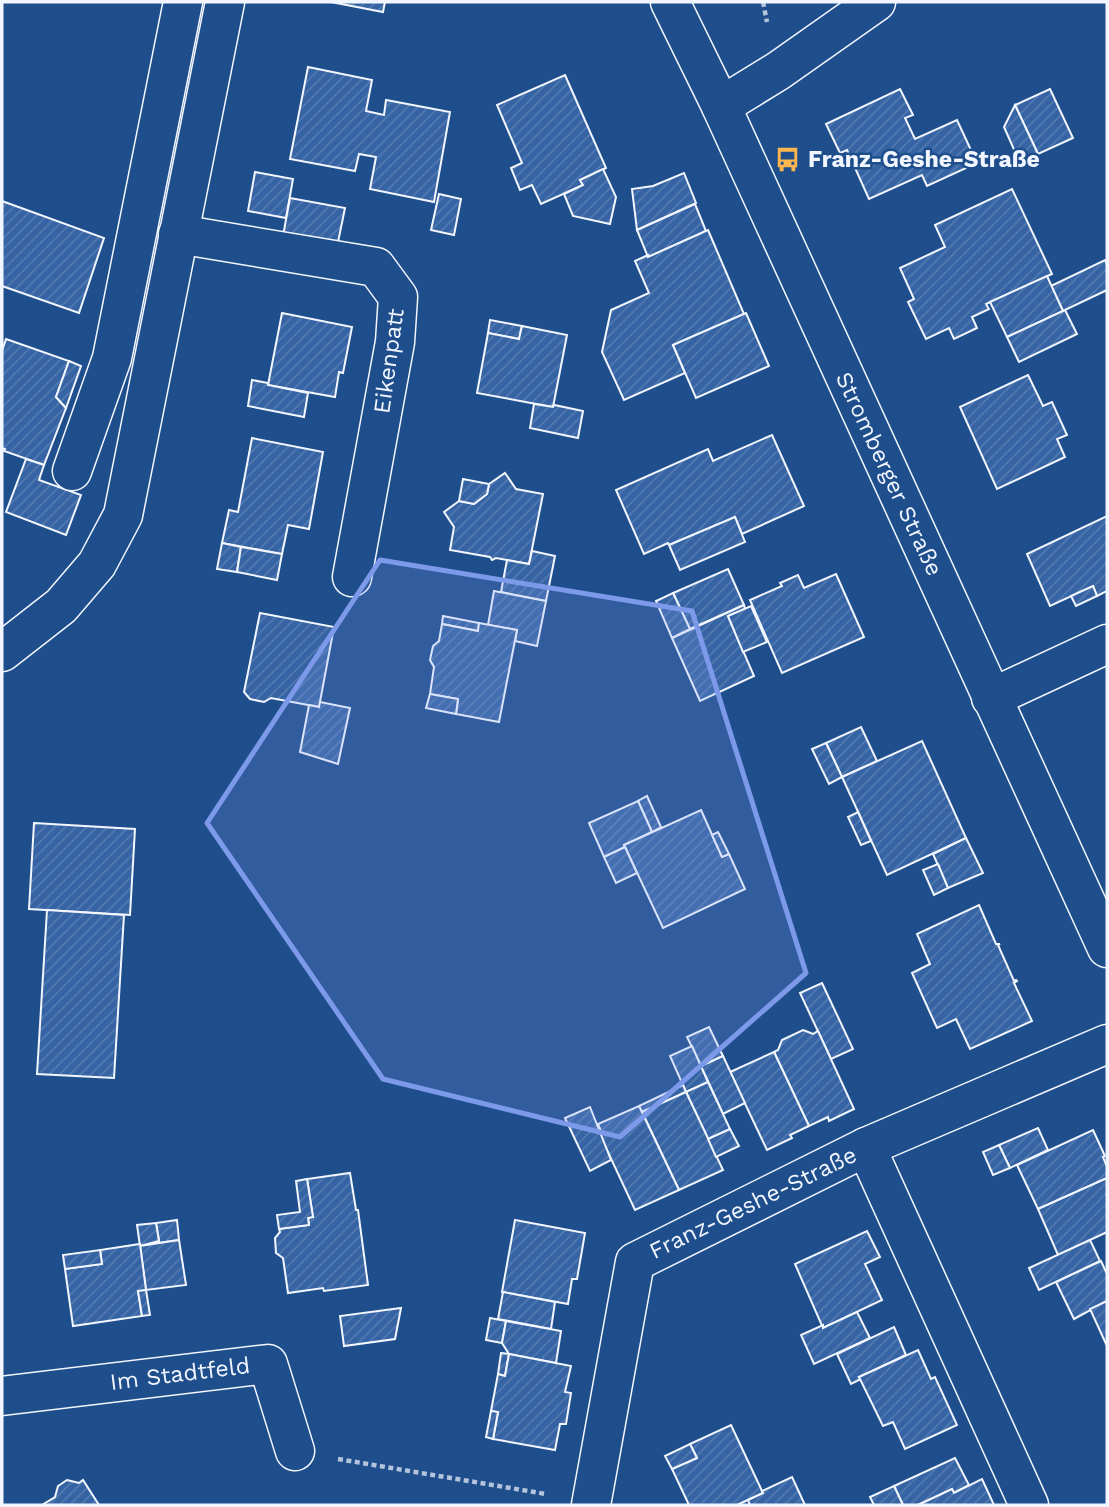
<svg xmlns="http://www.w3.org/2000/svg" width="1109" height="1507" viewBox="0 0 1109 1507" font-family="'Work Sans',sans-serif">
  <defs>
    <pattern id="building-hatch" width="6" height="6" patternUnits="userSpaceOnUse" patternTransform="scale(1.75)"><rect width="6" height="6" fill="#3563a3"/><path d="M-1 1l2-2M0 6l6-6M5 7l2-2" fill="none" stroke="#537ab1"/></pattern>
  </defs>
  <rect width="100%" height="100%" fill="#1f4e8c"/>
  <g fill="url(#building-hatch)" stroke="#f2f6ff" stroke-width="2">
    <path d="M331,2H385L383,12Z"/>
    <path d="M308,67L372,80L366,111L384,115L386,100L450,112L434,202L370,189L376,157L359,154L355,171L290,159Z"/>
    <path d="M565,75L606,168L580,180L583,185L541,204L532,185L520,190L511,168L522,163L497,105Z"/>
    <path d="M900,89L913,115L905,118L915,139L957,120L977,163L927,186L922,175L869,199L847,150L840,153L826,124Z"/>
    <path d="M1050,89L1073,138L1038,154L1015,105Z"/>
    <path d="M1015,105L1038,154L1020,163L1004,127Z"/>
    <path d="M603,169L616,197L610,224L573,216L564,194L583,185L580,180Z"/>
    <path d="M255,172L293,179L286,218L248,211Z"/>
    <path d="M684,173L696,203L637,230L632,189L653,186Z"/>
    <path d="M1012,189L1052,274L986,304L989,309L972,317L977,328L954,339L949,328L926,339L908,302L914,299L900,268L945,247L935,225Z"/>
    <path d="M439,194L461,199L454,235L431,230Z"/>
    <path d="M290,198L345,208L337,247L283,236Z"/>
    <path d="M2,201L104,238L79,313L2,286Z"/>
    <path d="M695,204L706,231L648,257L637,230Z"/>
    <path d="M708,230L744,314L673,345L685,373L624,400L602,352L611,310L649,293L635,261L648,255V257Z"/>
    <path d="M1105,260L1107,265V290L1063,311L1051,286Z"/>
    <path d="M1047,276L1063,311L1007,337L990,302Z"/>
    <path d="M1065,310L1077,334L1019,362L1007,337Z"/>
    <path d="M282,313L352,327L343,373L339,372L335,397L268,385Z"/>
    <path d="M746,313L769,366L696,398L673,345Z"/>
    <path d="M490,320L522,326L519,339L488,333Z"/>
    <path d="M522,326L567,335L553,407L477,393L488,333L519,339Z"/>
    <path d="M6,339L69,361L56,397L66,408L44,465L4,451L5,449L2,448V351Z"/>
    <path d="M69,361L81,366L66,408L56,397Z"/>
    <path d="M1028,375L1043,406L1052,402L1067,435L1057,439L1065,457L997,489L960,407Z"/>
    <path d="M252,380L268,383V385L308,393L304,417L248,406Z"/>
    <path d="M534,404L553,407L554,405L583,411L578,438L530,428Z"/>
    <path d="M772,435L804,506L742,534L735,517L669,545L668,543L644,554L616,490L708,449L713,461Z"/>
    <path d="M252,438L323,452L309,529L288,525L282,554L222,543L229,510L238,512Z"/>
    <path d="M26,459L44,465L39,480L81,495L66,535L6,512Z"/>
    <path d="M505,473L516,489L543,494L529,564L496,558L492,560L490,557L450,550L454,527L444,512L459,501L474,504L487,494L489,484Z"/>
    <path d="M463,479L489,484L487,494L474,504L459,501Z"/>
    <path d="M1107,516V591L1097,596L1093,586L1050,606L1027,554Z"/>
    <path d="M735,517L745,542L680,570L669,545Z"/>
    <path d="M222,543L241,547L237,572L217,569Z"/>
    <path d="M241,547L282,554L277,580L237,572Z"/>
    <path d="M532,551L555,556L546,601L501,592L507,560L529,564Z"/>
    <path d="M728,569L744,605L690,629L673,593Z"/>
    <path d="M836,574L864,637L782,673L750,600L782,586L780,583L798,575L804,588Z"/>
    <path d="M1093,586L1097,596L1076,606L1071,596Z"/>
    <path d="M494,591L546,601L537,646L515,641L517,630L488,625Z"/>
    <path d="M673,593L690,629L672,638L656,601Z"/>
    <path d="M744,605L745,609L728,616L754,676L700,701L672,638Z"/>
    <path d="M751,606L767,642L743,652L728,616Z"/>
    <path d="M260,613L334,627L319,707L271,698L264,702L250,699L244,692Z"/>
    <path d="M443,616L479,623L478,631L442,624Z"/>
    <path d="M479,623L517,630L499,722L456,714L458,699L430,694L434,667L430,660L433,646L439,641L442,624L478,631Z"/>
    <path d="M430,694L458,699L456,714L426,708Z"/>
    <path d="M320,702L350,708L338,764L300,752L309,705L319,707Z"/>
    <path d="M861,727L877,761L842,777L826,743Z"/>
    <path d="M922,741L966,838L887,875L842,777Z"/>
    <path d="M826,743L842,777L829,784L812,749Z"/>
    <path d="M647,796L661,827L652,832L638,801Z"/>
    <path d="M638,801L652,832L624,845L625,847L604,857L589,823Z"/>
    <path d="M701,810L722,857L729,854L745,889L663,928L624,845Z"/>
    <path d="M858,812L871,841L861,845L848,817Z"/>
    <path d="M34,823L135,829L130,915L29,909Z"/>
    <path d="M718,832L729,854L722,857L712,835Z"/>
    <path d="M966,838L983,873L948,888L933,854Z"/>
    <path d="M625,847L637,873L616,883L604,857Z"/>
    <path d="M938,864L948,888L934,895L923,870Z"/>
    <path d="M979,905L996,944H1000L998,945L1014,981L1016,980L1017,981L1014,983L1032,1021L970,1049L956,1019L937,1028L912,973L930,964L917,934Z"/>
    <path d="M47,910L124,915L114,1078L37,1074Z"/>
    <path d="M822,983L853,1049L831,1059L800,993Z"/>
    <path d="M709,1027L723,1056L701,1066L687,1037Z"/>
    <path d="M803,1030L813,1034L818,1031L854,1109L829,1121L828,1117L809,1126L774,1052L778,1050L782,1040Z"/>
    <path d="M692,1046L708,1082L686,1092L670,1056Z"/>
    <path d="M774,1052L809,1126L790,1135L792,1138L767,1150L730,1072Z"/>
    <path d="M723,1056L745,1103L723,1114L701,1066Z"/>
    <path d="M708,1082L730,1129L708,1139L686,1092Z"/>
    <path d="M683,1085L686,1092L642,1112L639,1106Z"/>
    <path d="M686,1092L723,1170L679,1190L642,1112Z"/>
    <path d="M639,1106L679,1190L635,1210L599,1133L601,1131L598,1124Z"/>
    <path d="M590,1107L611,1160L590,1171L565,1118Z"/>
    <path d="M1038,1128L1048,1150L1010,1168L999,1145Z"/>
    <path d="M730,1129L739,1146L716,1157L708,1139Z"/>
    <path d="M1093,1130L1105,1156L1103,1157L1107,1167V1178L1038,1209L1017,1165Z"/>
    <path d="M999,1145L1010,1168L993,1175L983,1152Z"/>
    <path d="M350,1173L356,1210H358L368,1285L324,1291L323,1288L288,1293L283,1258L276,1253L275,1238L280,1232L279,1229L309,1225L308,1218L313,1217L307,1179Z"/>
    <path d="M1107,1178V1232L1058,1255L1038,1209Z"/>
    <path d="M307,1179L313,1217L308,1218L309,1225L279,1229L277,1215L300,1212L296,1181Z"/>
    <path d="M177,1220L179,1240L152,1244L151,1242L159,1241L156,1223Z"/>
    <path d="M515,1220L585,1233L577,1279H572L568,1304L502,1292Z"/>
    <path d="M156,1223L159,1241L140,1246L137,1225Z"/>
    <path d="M867,1231L880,1257L865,1264L882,1300L823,1328L795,1264Z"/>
    <path d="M179,1240L186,1285L146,1290L140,1246Z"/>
    <path d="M1090,1240L1100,1261L1039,1290L1029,1268Z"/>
    <path d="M140,1244L146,1290L138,1291L142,1316L73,1326L65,1269L102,1264L100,1250Z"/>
    <path d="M100,1250L102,1264L65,1269L63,1255Z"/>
    <path d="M1101,1261L1107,1274V1301L1074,1319L1056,1282Z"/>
    <path d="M146,1290L150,1315L142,1316L138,1291Z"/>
    <path d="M503,1292L555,1302L551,1329L498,1319Z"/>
    <path d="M1107,1301V1346L1090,1309Z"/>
    <path d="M401,1308L395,1339L344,1346L340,1316Z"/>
    <path d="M857,1312L870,1338L814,1364L801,1335L823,1325V1328Z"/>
    <path d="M490,1318L506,1321L502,1343L486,1340Z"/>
    <path d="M506,1321L561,1331L556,1363L509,1354L502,1343Z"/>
    <path d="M894,1327L906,1355L859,1377L861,1379L851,1384L837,1354Z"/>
    <path d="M918,1350L931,1379L935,1377L957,1425L905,1449L893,1422L883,1426L859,1377Z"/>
    <path d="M501,1353L509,1354L505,1376L498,1374Z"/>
    <path d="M509,1354L571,1366L565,1392L571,1393L566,1424H560L555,1450L493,1439L498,1412L491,1411L498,1374L505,1376Z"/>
    <path d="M491,1411L498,1412L493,1439L486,1437Z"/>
    <path d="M731,1425L763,1493L737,1505H689L672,1469L697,1458L690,1444Z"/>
    <path d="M690,1444L697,1458L672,1469L665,1456Z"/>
    <path d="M955,1458L969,1485L954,1493L952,1489L918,1505H903L894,1486Z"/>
    <path d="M792,1477L805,1505H750L748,1500L763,1493L762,1491Z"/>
    <path d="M982,1479L994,1505H918L952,1489L954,1493Z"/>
    <path d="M67,1480L79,1483L83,1480L99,1505H42L55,1497L58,1486Z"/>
    <path d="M894,1486L903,1505H874L870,1497Z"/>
  </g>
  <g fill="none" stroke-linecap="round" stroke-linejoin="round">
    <defs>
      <g id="minor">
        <path d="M721,106L778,71L876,2"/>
        <path d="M178,234L376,267L398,297L395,342L352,577"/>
        <path d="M72,471L112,358L183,2"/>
        <path d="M2,652L61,606L97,564L123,515L225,2"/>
        <path d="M991,698L1107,644"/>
        <path d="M866,1147L1029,1505"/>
        <path d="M2,1396L268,1364L295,1451"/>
        <path d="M591,1505L635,1262L866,1147L1107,1044"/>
      </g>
      <path id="major" d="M670,2L721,106L1107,948"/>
    </defs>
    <use href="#minor" stroke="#f2f6ff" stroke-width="41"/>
    <use href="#major" stroke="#f2f6ff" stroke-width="41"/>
    <g stroke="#b3c4dc" stroke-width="4.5" stroke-dasharray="5 3.5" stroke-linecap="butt">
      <path d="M763,2L767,22"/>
      <path d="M338,1459L546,1494"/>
    </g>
    <use href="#minor" stroke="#1f4e8c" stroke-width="38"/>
    <use href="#major" stroke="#1f4e8c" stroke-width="38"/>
  </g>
  <path fill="#7d9aea" fill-opacity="0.2" stroke="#7d9aea" stroke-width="5" stroke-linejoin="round" d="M380,560L692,611L806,973L620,1137L383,1079L207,823Z"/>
  <defs>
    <symbol id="bus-bare" viewBox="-9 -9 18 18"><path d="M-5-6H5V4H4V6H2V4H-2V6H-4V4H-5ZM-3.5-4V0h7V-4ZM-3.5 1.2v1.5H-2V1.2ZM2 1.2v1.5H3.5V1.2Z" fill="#ffb74d" stroke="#1f4e8c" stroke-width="2.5" paint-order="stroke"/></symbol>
  </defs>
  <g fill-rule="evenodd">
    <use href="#bus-bare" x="770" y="142" width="35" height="35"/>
  </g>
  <g text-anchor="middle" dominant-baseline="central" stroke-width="5" stroke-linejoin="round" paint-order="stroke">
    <g font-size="23" font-weight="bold" fill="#f2f6ff" stroke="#1f4e8c" text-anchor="start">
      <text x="808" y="159">Franz-Geshe-Straße</text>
    </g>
    <g font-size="23" fill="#f2f6ff" stroke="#1f4e8c">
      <text transform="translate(389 361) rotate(-82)">Eikenpatt</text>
      <text transform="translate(889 474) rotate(65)">Stromberger Straße</text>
      <text transform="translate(753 1203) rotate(-26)">Franz-Geshe-Straße</text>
      <text transform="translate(180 1374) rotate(-7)">Im Stadtfeld</text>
    </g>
  </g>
  <rect width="1109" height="1507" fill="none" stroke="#f2f6ff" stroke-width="7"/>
</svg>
